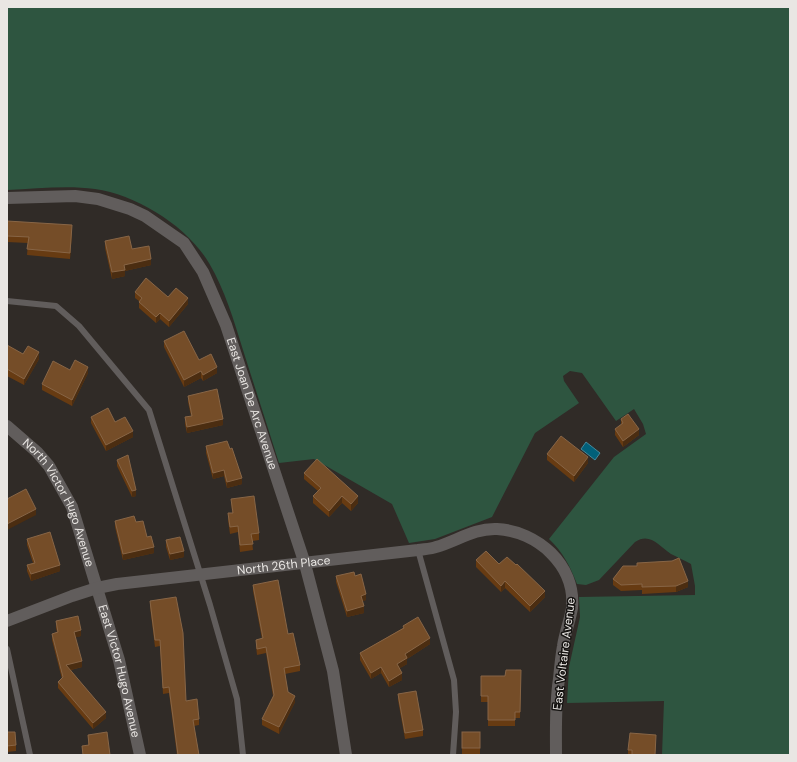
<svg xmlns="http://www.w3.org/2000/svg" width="797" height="762" viewBox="0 0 797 762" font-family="'DM Sans',sans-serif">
  <rect width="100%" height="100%" fill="#302b27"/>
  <path fill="#2e5540" d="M7,7H790V755H662L664,701L567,703L569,667L580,617L579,597L695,595V586L691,564C684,560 677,557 671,554C659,546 650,532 635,542L599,580L586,585L577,584C570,566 563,552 549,539L614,457L646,434L643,424L634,409L616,421L582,373L570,371L563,376L564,381L579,403L535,433L492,517L435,539L409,543L392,504L314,459L279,463C267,425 255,388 243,350C234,321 225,290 209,263C187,226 137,195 95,189C66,185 36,189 7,190Z"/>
  <path fill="#01607a" stroke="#47889a" d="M586,442L600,453L595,460L581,449Z"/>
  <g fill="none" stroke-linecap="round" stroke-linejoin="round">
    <g stroke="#615d5c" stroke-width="6">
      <path d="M7,301L56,306L79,326L149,410L210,605L237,699L243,755"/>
      <path d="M418,550L454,680L456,712L453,755"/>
      <path d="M7,649L30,755"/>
    </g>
    <g stroke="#615d5c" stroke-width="12">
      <path id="s1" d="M7,198L75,196L98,199L130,209L145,216L184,243L203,272L226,325L305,564L333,671L346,755"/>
      <path id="s2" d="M7,426L37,452L49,466L72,507L119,660L140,755"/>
      <path id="s3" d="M7,621L72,596L97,588L117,584L418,550C424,549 431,549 436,547C457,541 474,528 497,529C537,531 576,565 572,608C570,620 565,633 563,646C561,657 560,668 559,679C555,704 556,730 556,755"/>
    </g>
  </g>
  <g fill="#673b12">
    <path d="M7,221L72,232L70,259L27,255L28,243L7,242Z"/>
    <path d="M105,241L132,249L151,265L125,271V276L112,279L105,248Z"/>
    <path d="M135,292L168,297L188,304L169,327L160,319L156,323L139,308V301L135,298Z"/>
    <path d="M164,341L199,360L217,373L203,381L201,378L184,387L164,347Z"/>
    <path d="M7,345L23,354L39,359L24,385L7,376Z"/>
    <path d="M70,370L88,373L72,406L42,390V384Z"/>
    <path d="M188,396L223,425L187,433L185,424V417L191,416L188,402Z"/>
    <path d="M91,417L115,422L133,437L106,451L91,423Z"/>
    <path d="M621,419L639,435L623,447L615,435V429L621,425Z"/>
    <path d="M206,446L230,449L242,484L227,488L224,476L213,479L206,453Z"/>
    <path d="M547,454L588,463L574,482L547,460Z"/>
    <path d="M117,460L136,496L132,497L117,466Z"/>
    <path d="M304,473L358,503L351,511L342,503L329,517L313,503V496L318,491L304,479Z"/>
    <path d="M231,499L259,533V540L252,541L253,550L240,552L238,532L230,534L228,520V513H232Z"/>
    <path d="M115,521L136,522L147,537L154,553L123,560L115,527Z"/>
    <path d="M27,539L60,571L31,581L27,571V565L33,563L27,545Z"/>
    <path d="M166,540L184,557L170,560L166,547Z"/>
    <path d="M476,560L499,564L545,597L530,612L505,588L501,592L476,567Z"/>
    <path d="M623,566L688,587L676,592L642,594V590L621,591L613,585V579Z"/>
    <path d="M336,576H355L366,600L362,601L364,613L347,617L336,582Z"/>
    <path d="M253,585L288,634L300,665V671L285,674L288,692L295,702L279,734L262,725V719L273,696L266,653L257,655L256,646V640L262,639L253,591Z"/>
    <path d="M150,601L186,701L199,719V725L194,726L199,755H177L169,693L163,694L160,646L155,647L150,607Z"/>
    <path d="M56,621L81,636L75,637L82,667L71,670L106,718L93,729L58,688V682L62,679L52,640V634L57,632L56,628Z"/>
    <path d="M403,626L430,644L407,659V664L400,668L402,680L389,687L381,673L371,679L360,660V653L403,628Z"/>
    <path d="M521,670L520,718H515V726H488V702H481V676H505Z"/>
    <path d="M398,694L423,730V736L405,739L398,700Z"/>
    <path d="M7,732L16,745V751L7,752Z"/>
    <path d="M462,732H480V754L462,755Z"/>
    <path d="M88,735L110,755H83L82,746L88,745Z"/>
    <path d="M656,741L655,755H628V750Z"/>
  </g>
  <g fill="#4b2d11">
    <path d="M72,225V232L70,259V253Z"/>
    <path d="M151,259V265L125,271V276L112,279V272L124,265Z"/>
    <path d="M188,298V304L169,327V321Z"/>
    <path d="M160,313V319L156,323V317Z"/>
    <path d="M39,352V359L24,385V379Z"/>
    <path d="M88,367V373L72,406V400Z"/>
    <path d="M217,367V373L203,381V375Z"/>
    <path d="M201,371V378L184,387V380Z"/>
    <path d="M223,419V425L187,433V427Z"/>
    <path d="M639,429V435L623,447V441Z"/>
    <path d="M133,431V437L106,451V445Z"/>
    <path d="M588,457V463L574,482V476Z"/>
    <path d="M8,467V473L7,474V468Z"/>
    <path d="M224,470V476L213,479V473Z"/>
    <path d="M242,478V484L227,488V482Z"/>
    <path d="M136,490V496L132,497V491Z"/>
    <path d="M342,496V503L329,517V511Z"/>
    <path d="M358,496V503L351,511V504Z"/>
    <path d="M36,509V515L7,530V524Z"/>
    <path d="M154,547V553L123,560V554Z"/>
    <path d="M184,551V557L170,560V554Z"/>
    <path d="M60,565V571L31,581V574Z"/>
    <path d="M505,581V588L501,592V586Z"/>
    <path d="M688,581V587L676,592V586Z"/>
    <path d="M545,591V597L530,612V606Z"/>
    <path d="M366,594V600L361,602V596Z"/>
    <path d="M364,606V613L347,617V611Z"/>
    <path d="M81,630V636L74,638V632Z"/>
    <path d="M430,638V644L407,659V664L397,670V664L405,654Z"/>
    <path d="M82,661V667L66,671V665Z"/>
    <path d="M381,667V673L371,679V673Z"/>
    <path d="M402,673V680L389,687V681Z"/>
    <path d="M295,696V702L279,734V727Z"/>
    <path d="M106,712V718L93,729V723Z"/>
  </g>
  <g fill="#754d28" stroke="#876546">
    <path d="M7,221L72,225L70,253L27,249L29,237L7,236Z"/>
    <path d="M129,236L132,249L149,246L151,259L124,265L125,270L112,272L105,241Z"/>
    <path d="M146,278L168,297L176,288L188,298L169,321L160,313L156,317L139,302L142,298L135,292Z"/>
    <path d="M184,331L199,360L211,354L217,367L203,375L201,371L184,380L164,341Z"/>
    <path d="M7,345L23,354L28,346L39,352L24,379L7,369Z"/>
    <path d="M75,360L88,367L72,400L42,384L53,361L70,370Z"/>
    <path d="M217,389L223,419L187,427L185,417L192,416L188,396Z"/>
    <path d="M108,408L115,422L125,417L133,431L106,445L91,417Z"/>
    <path d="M628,414L639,429L623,441L615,429L623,423L621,419Z"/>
    <path d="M561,436L588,457L574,476L547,454Z"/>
    <path d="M227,441L230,449L232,448L242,478L227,482L224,470L213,473L206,446Z"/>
    <path d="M128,455L136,490L132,491L117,460Z"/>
    <path d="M317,459L358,496L351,504L342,496L329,511L313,496L321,488L304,473Z"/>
    <path d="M26,489L36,509L7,524V499Z"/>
    <path d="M254,496L259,533L251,534L253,544L240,545L238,526L230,527L228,513H233L231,499Z"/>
    <path d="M134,516L136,522L143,521L147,537L151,536L154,547L123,554L115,521Z"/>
    <path d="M50,532L60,565L31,574L27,565L35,563L27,539Z"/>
    <path d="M180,537L184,551L170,554L166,540Z"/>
    <path d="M486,551L499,564L507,557L516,565L517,564L545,591L530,606L505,581L501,586L476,560Z"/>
    <path d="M679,558L688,581L676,586L642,587V584L621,585L613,579L623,566H637V563L672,561Z"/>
    <path d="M354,572L355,576L361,574L366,594L361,596L364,606L347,611L336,576Z"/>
    <path d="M278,580L288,634L293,633L300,665L284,668L288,692L295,696L279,727L262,719L274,695L266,647L257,649L256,640L263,638L253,585Z"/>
    <path d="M176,597L183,633L186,701L197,699L199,719L193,720L199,755H178L169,687L163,688L160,640H155L150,601Z"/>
    <path d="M78,616L81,630L74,632L82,661L66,665L106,712L93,723L58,682L63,677L52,634L58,632L56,621Z"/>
    <path d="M418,617L430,638L405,654L407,658L397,664L402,673L389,681L381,667L371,673L360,653L404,628L403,626Z"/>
    <path d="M506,670H521L520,712H515V720H488V696H481V676H505Z"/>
    <path d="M416,691L423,730L405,733L398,694Z"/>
    <path d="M7,732H15L16,745L7,746Z"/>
    <path d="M107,732L110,755H83L82,746L89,745L88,735Z"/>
    <rect x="462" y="732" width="18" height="16"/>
    <path d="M630,733L656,735L655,755H632V750H628Z"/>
  </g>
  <g text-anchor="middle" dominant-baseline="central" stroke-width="3" stroke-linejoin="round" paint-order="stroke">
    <g font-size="12" fill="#e9e6e3" stroke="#161412">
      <text stroke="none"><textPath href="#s1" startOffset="364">East Joan De Arc Avenue</textPath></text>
      <text stroke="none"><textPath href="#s2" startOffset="95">North Victor Hugo Avenue</textPath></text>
      <text stroke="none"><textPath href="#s3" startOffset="284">North 26th Place</textPath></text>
      <text transform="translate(564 654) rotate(-83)">East Voltaire Avenue</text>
      <text stroke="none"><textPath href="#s2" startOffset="276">East Victor Hugo Avenue</textPath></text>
    </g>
  </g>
  <rect width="797" height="762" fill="none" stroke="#e9e6e3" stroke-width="16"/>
</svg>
